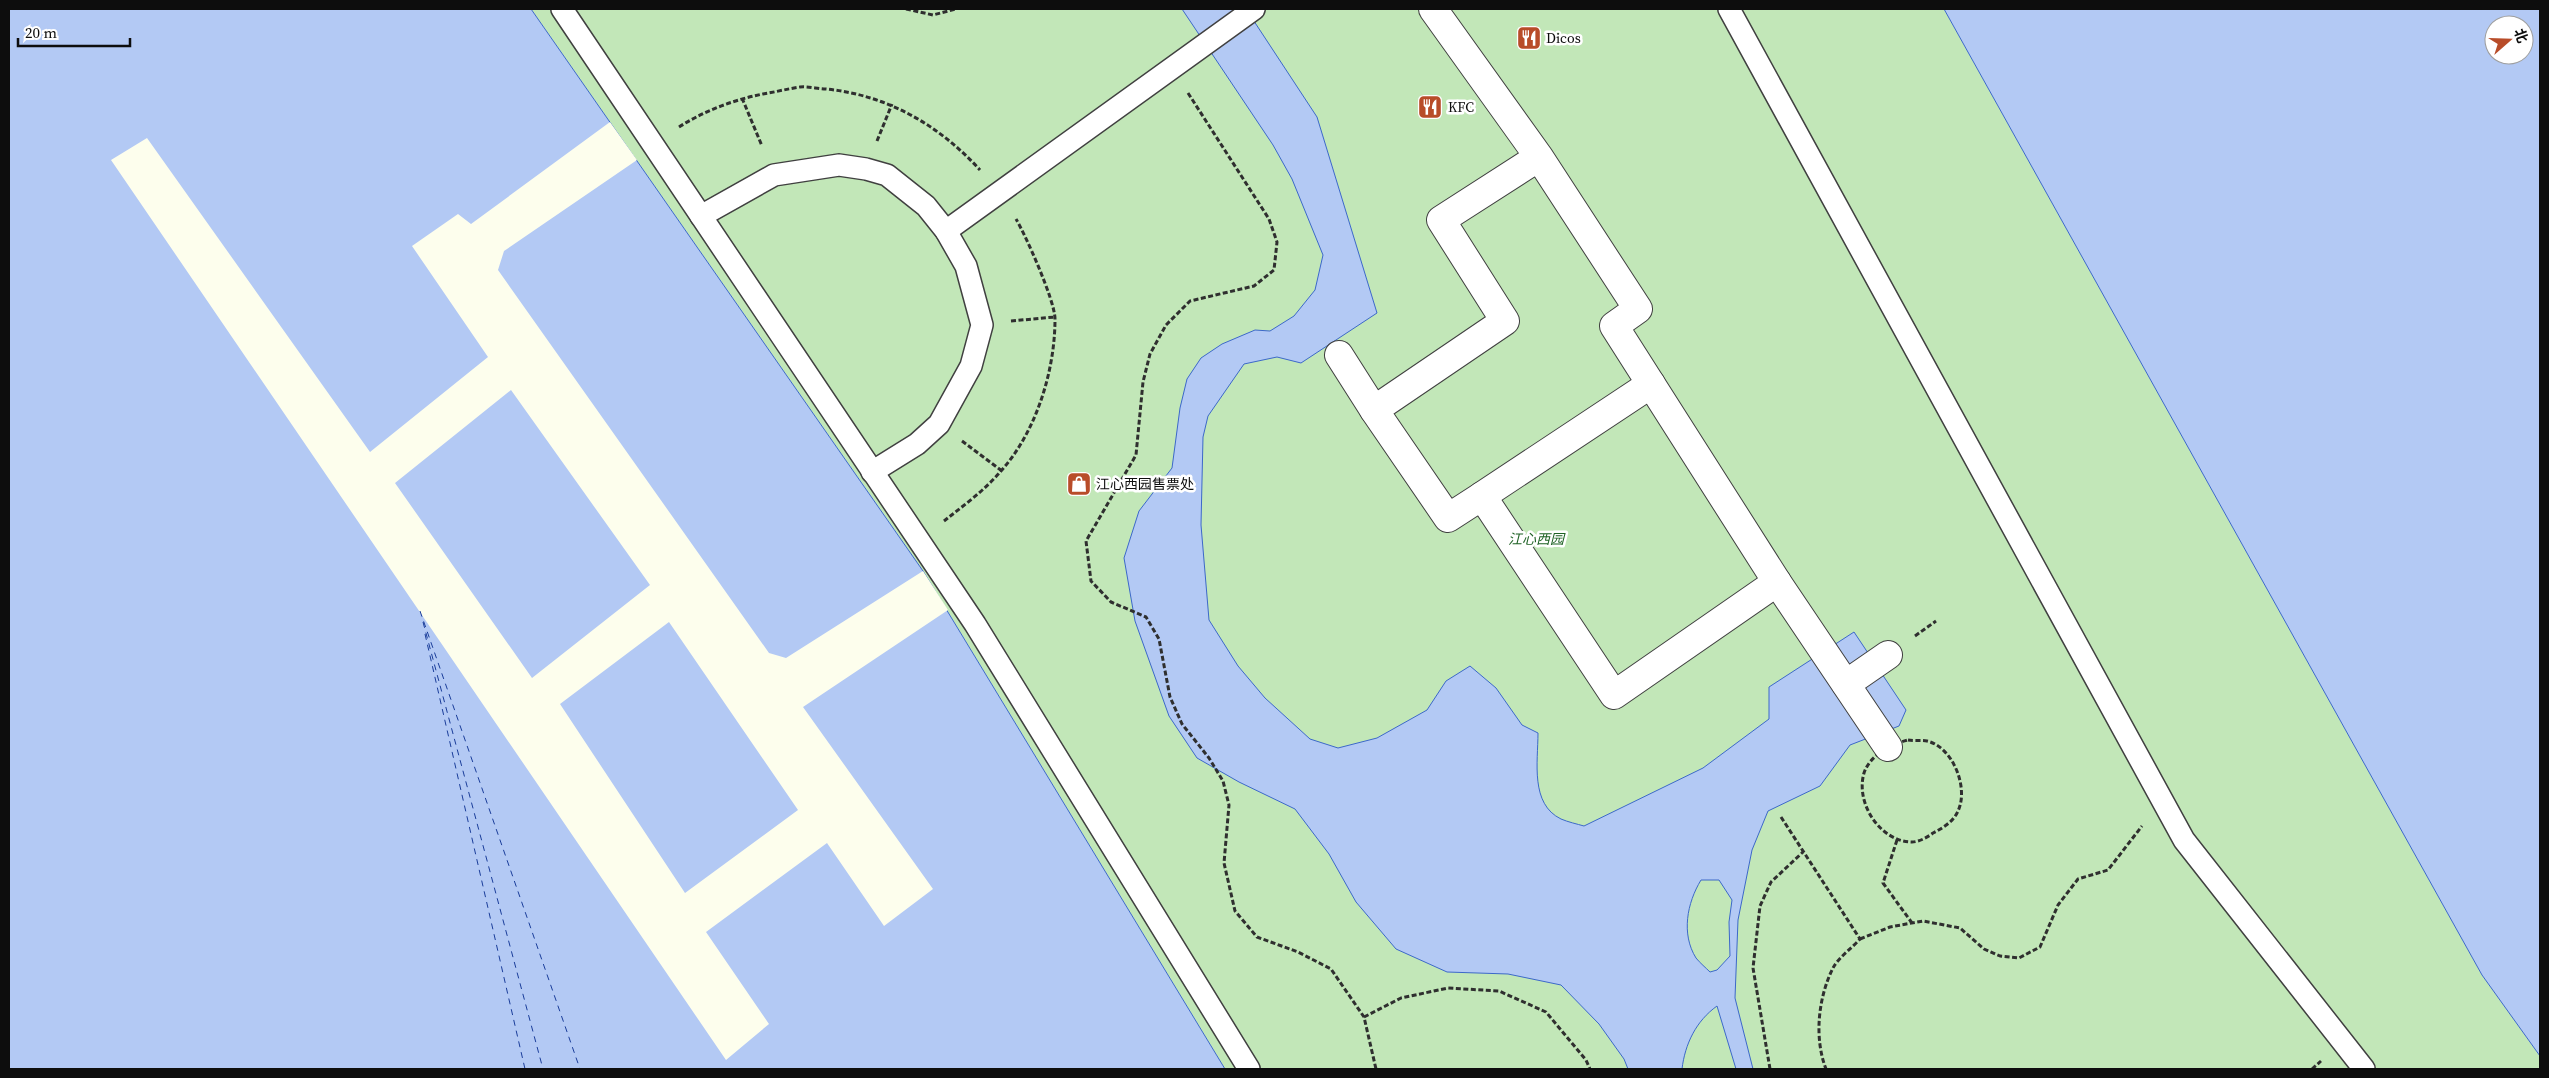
<svg xmlns="http://www.w3.org/2000/svg" width="2549" height="1078" viewBox="0 0 2549 1078" font-family="'Source Serif 4','Noto Sans SC',serif">
  <rect width="100%" height="100%" fill="#fdfeed"/>
  <path fill="#c2e7b8" d="M531,9H1944L2482,975L2540,1056V1069H1225L923,571Z"/>
  <g fill="#b3c9f4" stroke="#3c68c9" fill-rule="evenodd">
    <path d="M9,9H531L923,571L1225,1069H9Z"/>
    <path d="M1182,9H1246L1317,117L1377,313L1301,363L1277,357L1244,364L1208,416L1203,437L1201,525L1209,620L1238,666L1265,698L1310,739L1338,748L1377,738L1427,710L1446,681L1470,666L1496,688L1522,725L1538,733C1538,762 1530,804 1561,819C1568,822 1577,824 1584,826L1703,768L1769,719V687L1854,632L1906,710L1899,726L1850,745L1820,786L1768,811L1752,850L1738,920L1735,998L1753,1069H1736L1717,1006C1696,1021 1685,1044 1682,1069H1628L1624,1059L1599,1024L1561,985L1508,974L1447,972L1396,949L1356,902L1329,854L1295,809L1239,782L1197,758L1169,716L1135,621L1124,558L1139,511L1172,468L1180,408L1187,379L1201,358L1222,344L1255,330L1270,331L1294,316L1315,290L1323,255L1292,179L1273,145ZM1701,880H1719L1732,900L1729,922L1730,956L1717,970L1710,972C1706,968 1700,963 1696,958C1681,934 1687,903 1701,880Z"/>
    <path d="M1944,9H2540V1056L2482,975ZM2494,25H2524V55H2494Z"/>
  </g>
  <path fill="#fdfeed" fill-rule="evenodd" d="M610,122L637,160L504,251L498,270L769,653L786,658L923,571L948,610L803,707L933,889L884,926L827,843L706,932L769,1024L726,1060L111,160L147,138L370,452L488,357L412,246L458,214L471,224ZM511,390L650,585L532,678L395,483ZM669,622L798,810L685,893L560,704Z"/>
  <g fill="none" stroke-linecap="round" stroke-linejoin="round">
    <g stroke="#1a3d9a" stroke-width="1" stroke-dasharray="6 5" stroke-linecap="butt">
      <path d="M420,611L580,1069"/>
      <path d="M423,622L543,1069"/>
      <path d="M425,634L525,1069"/>
    </g>
    <defs>
      <g id="lane">
        <path d="M562,9L975,624L1249,1069"/>
        <path d="M1729,9L2184,840L2364,1069"/>
        <path d="M701,216L774,175L839,165L866,169L887,175L926,206L946,231L966,266L982,325L971,366L939,424L917,444L872,472"/>
        <path d="M946,231L1254,9"/>
      </g>
      <g id="street">
        <path d="M1433,9L1539,157L1638,309L1614,326L1777,582L1614,695L1482,496L1448,518L1374,410L1505,321L1441,220L1539,157"/>
        <path d="M1339,355L1374,410"/>
        <path d="M1482,496L1651,384"/>
        <path d="M1777,582L1888,747"/>
        <path d="M1846,684L1888,655"/>
      </g>
    </defs>
    <use href="#lane" stroke="#404040" stroke-width="24"/>
    <use href="#street" stroke="#404040" stroke-width="30"/>
    <g stroke="#2f2f2f" stroke-width="3" stroke-dasharray="5 2.5" stroke-linecap="butt">
      <path d="M906,9L933,15L956,9"/>
      <path d="M1188,93L1269,219L1277,242L1274,270L1254,286L1190,301L1166,325L1150,354L1143,382L1136,455L1086,541L1091,581L1111,602L1146,617L1159,639L1170,697L1182,724L1209,758L1223,781L1229,805L1224,863L1235,911L1257,937L1298,952L1331,969L1364,1017L1376,1069"/>
      <path d="M742,98L762,146"/>
      <path d="M679,127C704,111 733,100 763,94C775,92 787,89 800,87C808,86 818,89 826,89C887,95 939,125 980,170"/>
      <path d="M877,141L892,104"/>
      <path d="M1011,321L1055,317"/>
      <path d="M962,441L1002,471"/>
      <path d="M944,521C963,506 985,490 1001,471C1036,432 1055,371 1055,319C1055,301 1026,236 1016,219"/>
      <path d="M1915,636L1936,621"/>
      <path d="M1908,740C1914,741 1922,740 1927,741C1953,747 1969,788 1958,811C1954,821 1943,828 1933,833C1928,837 1919,842 1912,842C1881,842 1855,804 1864,773C1870,755 1891,744 1908,740Z"/>
      <path d="M1781,817L1860,939C1852,948 1838,958 1833,968C1818,998 1814,1038 1826,1069"/>
      <path d="M1897,840L1883,883L1912,923"/>
      <path d="M1860,939L1890,927L1923,921L1960,928L1984,949L2000,956L2019,958L2040,947L2058,905L2078,879L2108,870L2142,826"/>
      <path d="M1364,1017L1401,998L1448,988L1499,991L1546,1012L1586,1060L1590,1069"/>
      <path d="M1770,1069L1753,968L1760,906L1771,882L1803,852"/>
      <path d="M2312,1069L2321,1061"/>
    </g>
    <use href="#lane" stroke="#fff" stroke-width="21"/>
    <use href="#street" stroke="#fff" stroke-width="28"/>
  </g>
  <defs>
    <symbol id="restaurant-square" viewBox="-11 -11 22 22"><rect x="-9" y="-9" width="18" height="18" rx="4" fill="#b84c29" stroke="#fff"/><path d="M-5-6h1v4h1v-4h1v4h1v-4h1v5L-1.5 .5V6h-2V.5L-5-1ZM5-6V6H3V1.5H1.5Q1.5-4 5-6Z" fill="#fff"/></symbol>
    <symbol id="shop-square" viewBox="-11 -11 22 22"><rect x="-9" y="-9" width="18" height="18" rx="4" fill="#b84c29" stroke="#fff"/><path d="M-5-2.5h2.3a2.7 3.5 0 0 1 5.4 0H5L5.5 6h-11ZM-1.5-2.5h3a1.5 2.3 0 0 0-3 0Z" fill="#fff"/></symbol>
  </defs>
  <g fill-rule="evenodd">
    <use href="#restaurant-square" x="1515" y="24" width="28" height="28"/>
    <use href="#restaurant-square" x="1416" y="93" width="28" height="28"/>
    <use href="#shop-square" x="1065" y="470" width="28" height="28"/>
  </g>
  <g text-anchor="middle" dominant-baseline="central" stroke-width="5" stroke-linejoin="round" paint-order="stroke">
    <g font-size="14" fill="#0d0d0d" stroke="#fff" text-anchor="start">
      <text x="1546" y="38">Dicos</text>
      <text x="1448" y="107">KFC</text>
      <text x="1096" y="484">江心西园售票处</text>
    </g>
    <g font-size="14" font-style="italic" fill="#1f6225" stroke="#fff">
      <text x="1536" y="539">江心西园</text>
    </g>
  </g>
  <rect width="2549" height="1078" fill="none" stroke="#0d0d0d" stroke-width="20"/>
  <g transform="translate(2509 40) rotate(70)"><circle r="24" fill="#ffffff" stroke="#9e9e9e"/>
  <path d="M0-4L9 19L0 12L-9 19Z" fill="#b84c29"/>
  <text y="-8" font-size="14" font-weight="bold" text-anchor="middle" fill="#0d0d0d">北</text>
  </g>
  <path d="M18 38v8h112v-8" fill="none" stroke="#0d0d0d" stroke-width="2.5"/>
  <text x="25" y="38" font-size="15" fill="#0d0d0d" stroke="#ffffff" stroke-width="4" paint-order="stroke">20 m</text>
</svg>
